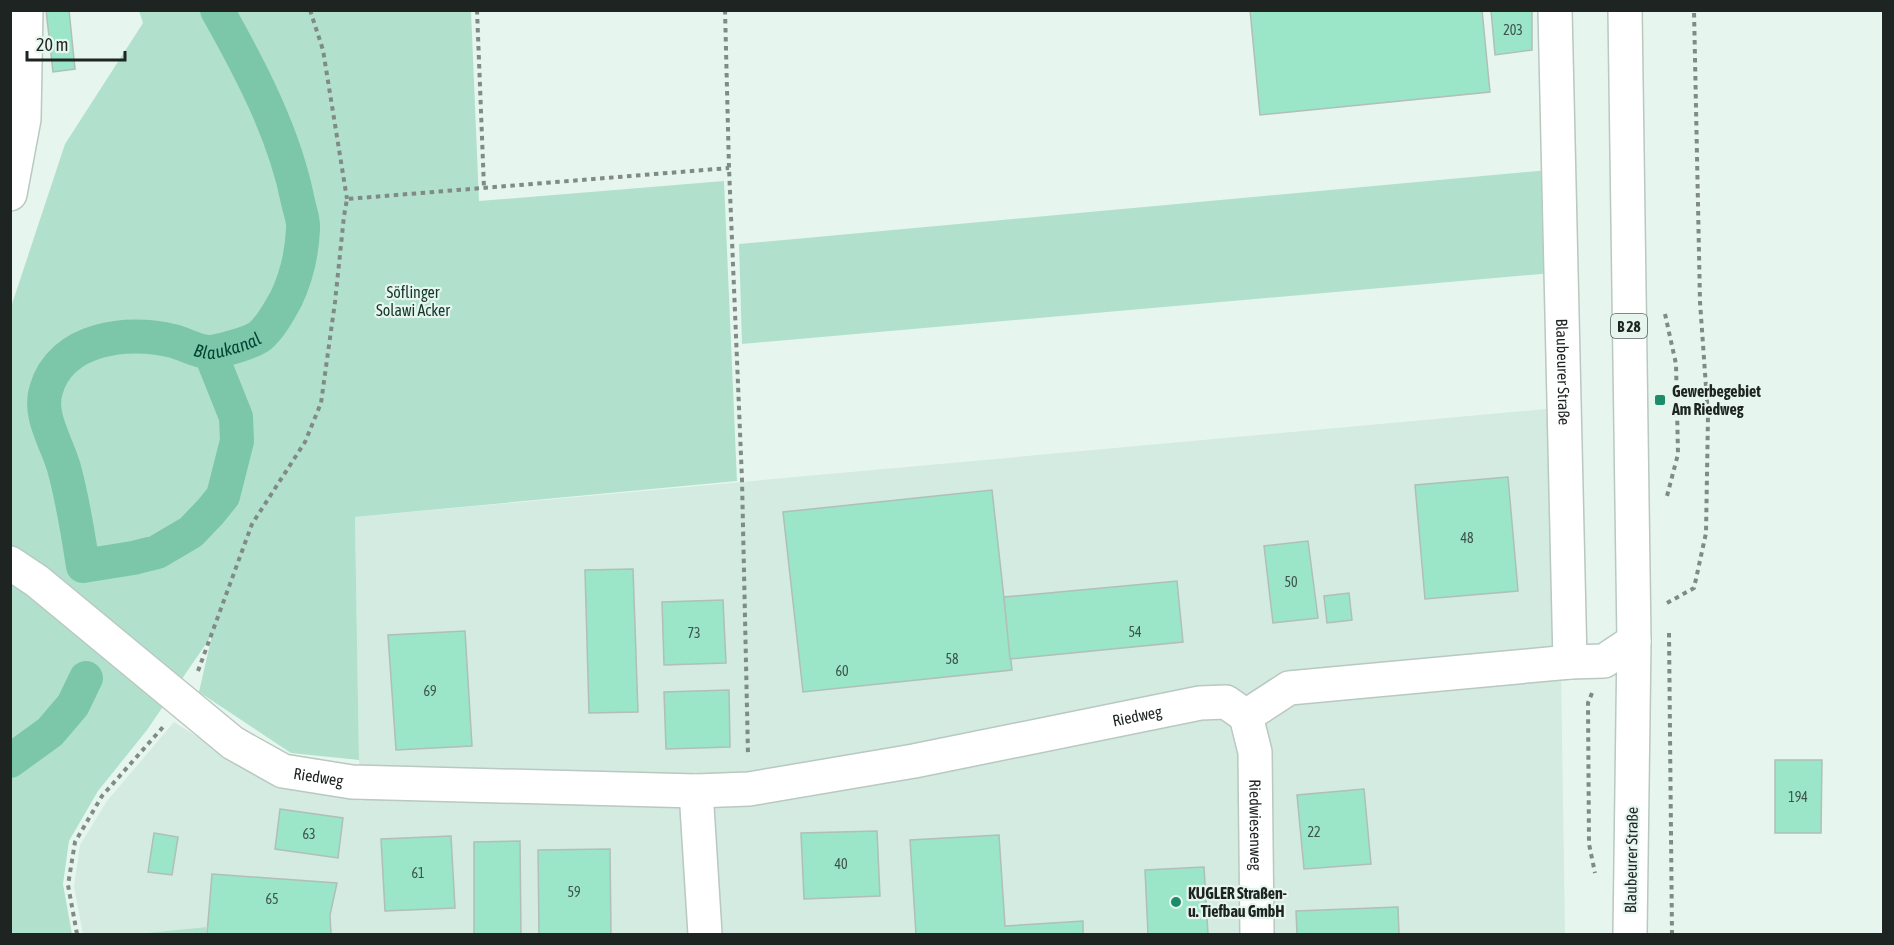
<svg xmlns="http://www.w3.org/2000/svg" width="1894" height="945" viewBox="0 0 1894 945" font-family="'Asap Condensed',sans-serif">
  <rect width="100%" height="100%" fill="#e6f6ef"/>
  <path fill="#d3ebe1" d="M1557,408L1565,934H207L206,927L136,934H83L74,887L80,845L107,801L174,722L244,766L282,787L362,801L359,760L355,517Z"/>
  <g fill="#b1e1cd">
    <path d="M139,11H471L479,201L724,181L737,481L355,517L359,760L291,753L199,692L212,635L147,730L98,791L69,841L63,884L72,934H11V307L65,144L143,23Z"/>
    <path d="M1549,170L1553,273L742,344L739,244Z"/>
    <path d="M206,927L207,934H136Z"/>
  </g>
  <g fill="none" stroke-linecap="round" stroke-linejoin="round">
    <g stroke="#7cc6aa" stroke-width="34">
      <path id="s1" d="M210,352L236,417L237,441L223,496L211,511L191,532L157,552L133,558L83,566C78,533 73,501 64,468C57,443 38,416 46,390C61,337 128,330 173,341C185,344 200,353 212,352C224,350 251,343 260,336C271,327 279,311 286,299C296,278 302,253 303,229C304,221 300,211 298,202C285,135 251,70 217,10"/>
      <path d="M10,761L50,732L73,705L86,678"/>
    </g>
  </g>
  <g fill="#9be5c8" stroke="#b0bfb8" stroke-width="1.5">
    <path d="M46,10H69L75,69L53,72Z"/>
    <path d="M1250,10H1482L1490,92L1260,115Z"/>
    <path d="M1491,10H1532V50L1495,55Z"/>
    <path d="M1508,477L1518,591L1425,599L1415,485Z"/>
    <path d="M992,490L1012,670L803,692L783,512Z"/>
    <path d="M1308,541L1318,618L1273,623L1264,546Z"/>
    <path d="M633,569L638,712L589,713L585,570Z"/>
    <path d="M1177,581L1183,642L1010,659L1004,597Z"/>
    <path d="M1349,593L1352,620L1327,623L1324,596Z"/>
    <path d="M723,600L726,663L664,665L662,602Z"/>
    <path d="M465,631L472,746L396,750L388,635Z"/>
    <path d="M729,690L730,747L666,749L664,692Z"/>
    <path d="M1775,760H1822L1821,833H1775Z"/>
    <path d="M1364,789L1371,864L1304,869L1297,795Z"/>
    <path d="M280,809L343,818L338,858L275,849Z"/>
    <path d="M877,831L880,896L804,899L801,833Z"/>
    <path d="M154,833L178,837L172,875L148,872Z"/>
    <path d="M999,835L1005,926L1083,921V934H916L910,840Z"/>
    <path d="M451,836L455,908L385,911L381,839Z"/>
    <path d="M520,841L521,934H474V842Z"/>
    <path d="M610,849L611,934H539L538,850Z"/>
    <path d="M1204,867L1208,934H1148L1145,870Z"/>
    <path d="M212,874L337,883L330,915L331,934H207Z"/>
    <path d="M1398,907L1399,934H1297L1296,911Z"/>
  </g>
  <g fill="none" stroke-linecap="round" stroke-linejoin="round">
    <defs>
      <g id="minor">
        <path id="s2" d="M1555,10L1570,662L1604,661L1634,641"/>
        <path d="M10,194L24,119L26,10"/>
        <path id="s3" d="M10,563L37,581L233,743L283,771L352,782L696,791L749,789L914,761L1200,703L1226,702L1246,716"/>
        <path d="M1246,716L1289,688L1570,662"/>
        <path id="s4" d="M1246,716L1255,752L1257,934"/>
        <path d="M696,791L705,934"/>
      </g>
      <path id="major" d="M1625,10L1634,641L1630,934"/>
    </defs>
    <use href="#minor" stroke="#b9c8c1" stroke-width="36"/>
    <use href="#major" stroke="#b9c8c1" stroke-width="36"/>
    <g stroke="#808b86" stroke-width="4" stroke-dasharray="4.5 4.5" stroke-linecap="butt">
      <path d="M310,10L323,50L347,199"/>
      <path d="M477,10L484,188"/>
      <path d="M725,10L729,168L742,480L748,755"/>
      <path d="M1665,314L1676,364L1678,454L1667,496"/>
      <path d="M1667,603L1694,588L1706,533L1708,415L1700,302L1694,10"/>
      <path d="M1669,633L1672,934"/>
      <path d="M198,671L252,524L305,442L321,403L335,302L344,216L347,199L729,168"/>
      <path d="M1592,693L1588,703L1589,844L1595,873"/>
      <path d="M77,934L68,885L75,842L102,796L163,727"/>
    </g>
    <use href="#minor" stroke="#fff" stroke-width="33"/>
    <use href="#major" stroke="#fff" stroke-width="33"/>
  </g>
  <g fill="#1d8c6b" stroke="#e6f6ef" stroke-width="2">
    <rect x="1654" y="394" width="12" height="12" rx="3"/>
    <circle cx="1176" cy="902" r="6"/>
  </g>
  <g text-anchor="middle" dominant-baseline="central" stroke-width="4.5" stroke-linejoin="round" paint-order="stroke">
    <g font-size="14" fill="#3d544b">
      <text x="1513" y="30">203</text>
      <text x="1467" y="538">48</text>
      <text x="1291" y="582">50</text>
      <text x="1135" y="632">54</text>
      <text x="694" y="633">73</text>
      <text x="952" y="659">58</text>
      <text x="842" y="671">60</text>
      <text x="430" y="691">69</text>
      <text x="1798" y="797">194</text>
      <text x="1314" y="832">22</text>
      <text x="309" y="834">63</text>
      <text x="841" y="864">40</text>
      <text x="418" y="873">61</text>
      <text x="574" y="892">59</text>
      <text x="272" y="899">65</text>
    </g>
    <rect fill="#e6f6ef" stroke="#5a635f" stroke-width="1.5" x="1611" y="314" width="36" height="24" rx="4.5"/>
    <g font-size="15" font-weight="bold" fill="#1e2421">
      <text x="1629" y="326">B 28</text>
    </g>
    <g font-size="16" fill="#14372b" stroke="#e6f6ef">
      <text x="413" y="292">Söflinger<tspan x="413" dy="18">Solawi Acker</tspan></text>
    </g>
    <g font-size="16" fill="#1e2421" stroke="#e6f6ef">
      <text stroke="none"><textPath href="#s2" startOffset="362">Blaubeurer Straße</textPath></text>
      <text stroke="none"><textPath href="#s3" startOffset="1206">Riedweg</textPath></text>
      <text stroke="none"><textPath href="#s3" startOffset="380">Riedweg</textPath></text>
      <text stroke="none"><textPath href="#s4" startOffset="110">Riedwiesenweg</textPath></text>
      <text transform="translate(1631 860) rotate(-89)">Blaubeurer Straße</text>
    </g>
    <g font-size="16" font-weight="bold" fill="#1e2421" stroke="#e6f6ef" text-anchor="start">
      <text x="1672" y="391">Gewerbegebiet<tspan x="1672" dy="18">Am Riedweg</tspan></text>
      <text x="1188" y="893">KUGLER Straßen-<tspan x="1188" dy="18">u. Tiefbau GmbH</tspan></text>
    </g>
    <g font-size="18" font-style="italic" fill="#024432" stroke="#e6f6ef">
      <text stroke="none"><textPath href="#s1" startOffset="702">Blaukanal</textPath></text>
    </g>
  </g>
  <rect width="1894" height="945" fill="none" stroke="#1e2421" stroke-width="24"/>
  <path d="M27 51v9h98v-9" fill="none" stroke="#1e2421" stroke-width="3"/>
  <text x="36" y="51" font-size="18" fill="#1e2421" stroke="#e6f6ef" stroke-width="4.5" paint-order="stroke">20 m</text>
</svg>
